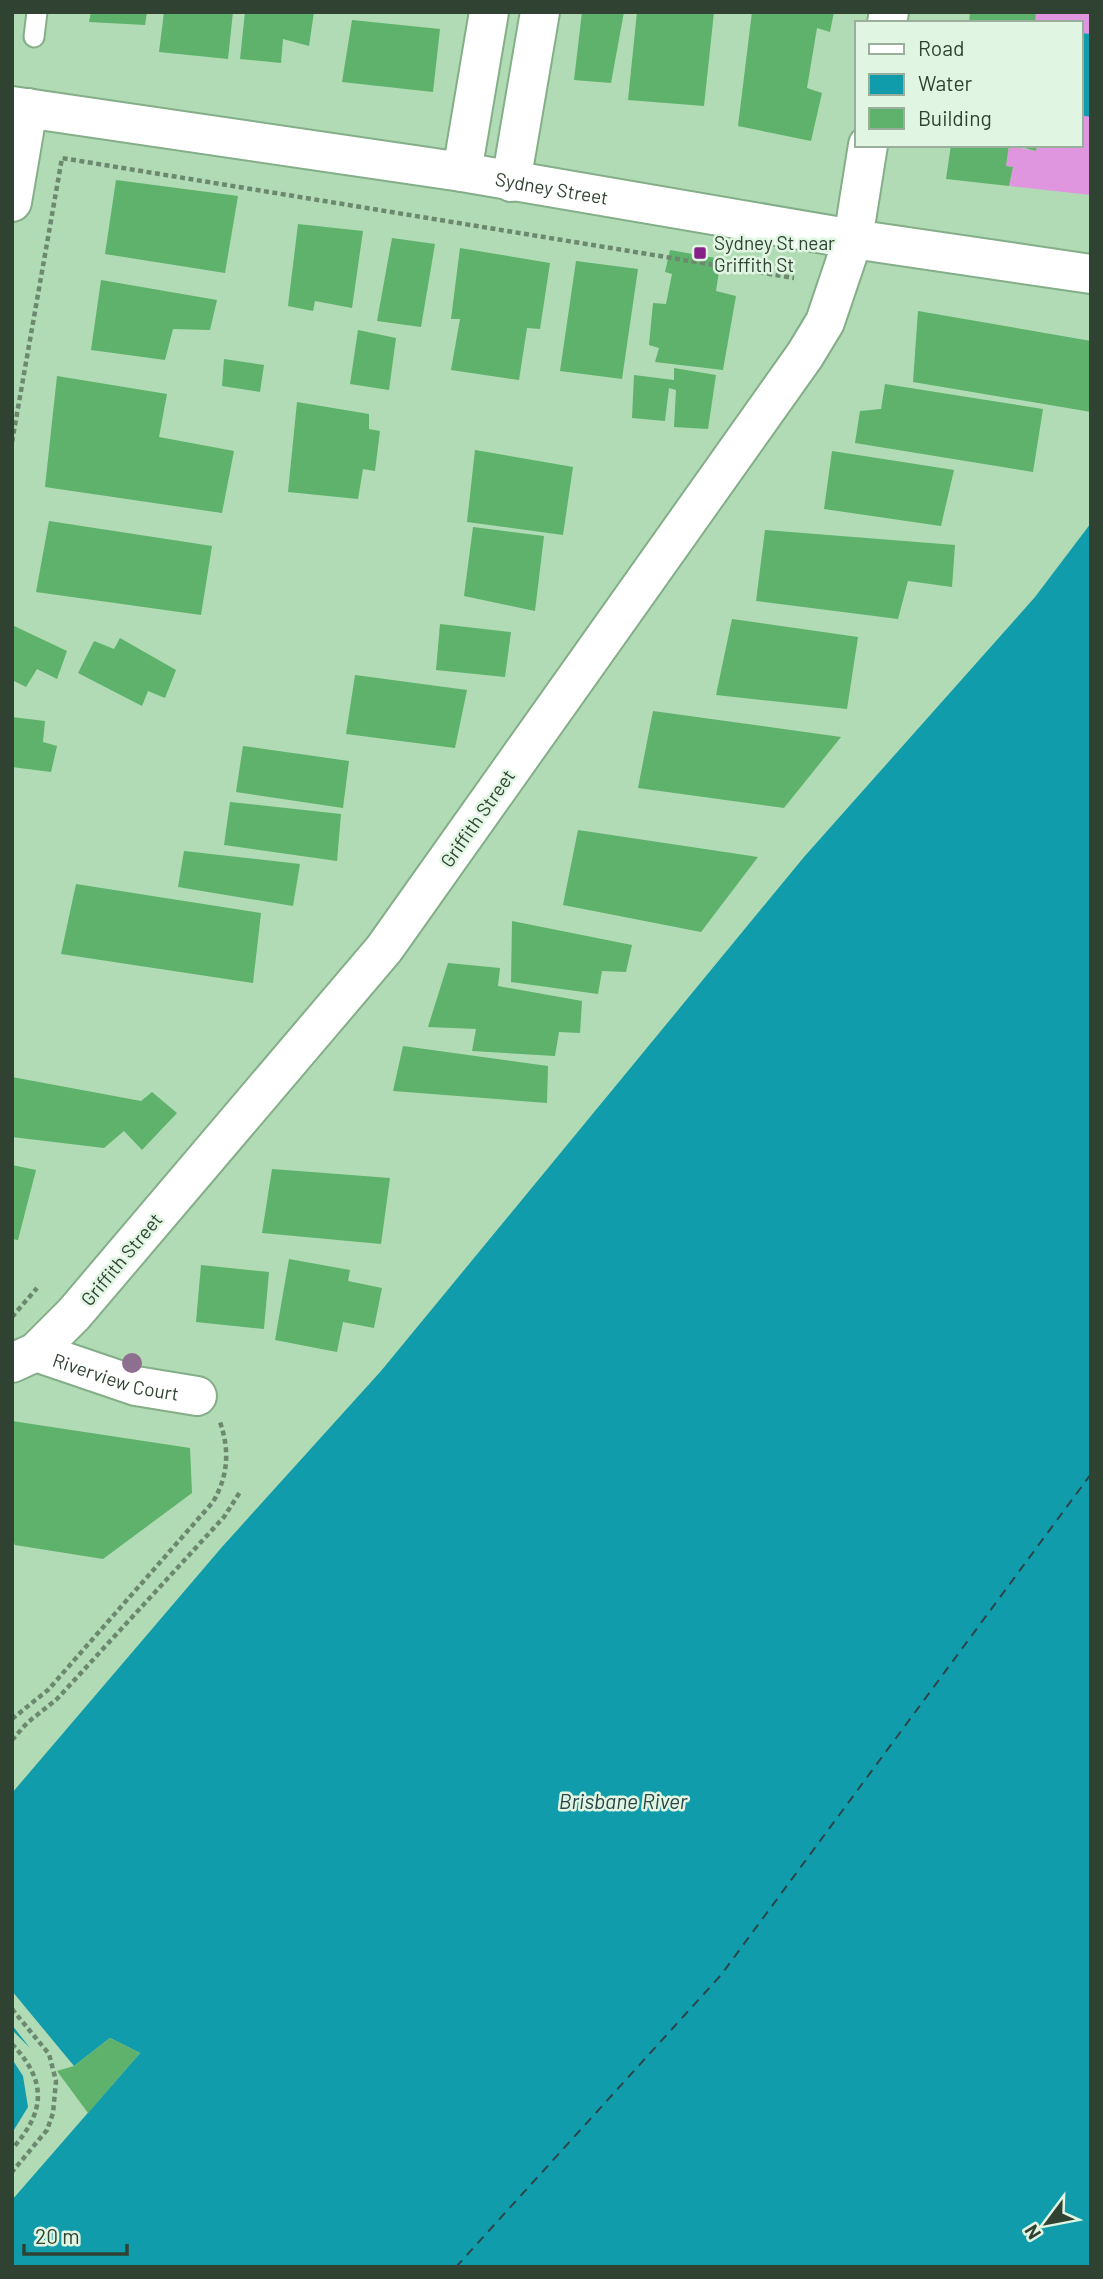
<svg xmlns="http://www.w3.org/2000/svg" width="1103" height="2279" viewBox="0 0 1103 2279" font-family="Barlow,sans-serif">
  <rect width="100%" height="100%" fill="#b0dbb4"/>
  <path fill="#df96de" d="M1036,12H1091V195L1009,186L1013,167L1006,166L1009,146L1036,151L1037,145H1080V23H1035Z"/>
  <g fill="#119cab">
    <path d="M1080,33L1091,34V117L1080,115Z"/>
    <path d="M1091,523V2267H12V1793L222,1547L381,1371L804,857L1035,597Z"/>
  </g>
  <path fill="#b0dbb4" d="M12,1991L74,2066L110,2038L140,2053L12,2200V2133L28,2107L23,2076L12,2059V2030L30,2048L12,2025Z"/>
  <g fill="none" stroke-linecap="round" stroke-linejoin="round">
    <path stroke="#2b4549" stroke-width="2" stroke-dasharray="9 7" stroke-linecap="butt" d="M456,2267L721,1975L1091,1474"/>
  </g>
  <g fill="#5eb26b">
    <path d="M91,12H147L145,25L89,22Z"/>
    <path d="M164,12H233L228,59L159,52Z"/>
    <path d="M245,12H314L309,46L283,39L281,63L240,59Z"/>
    <path d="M582,12H624L611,83L574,80Z"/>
    <path d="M637,12H714L704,106L628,100Z"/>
    <path d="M752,12H834L830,32L817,28L807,88L822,93L811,141L738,126Z"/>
    <path d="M970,12H1036L1035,23H969Z"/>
    <path d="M352,20L440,29L433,92L342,82Z"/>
    <path d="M951,145H1009L1006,166L1013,167L1009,186L946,179Z"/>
    <path d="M1013,145H1037L1036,151Z"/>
    <path d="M116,180L238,196L225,273L105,254Z"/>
    <path d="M298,224L363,231L352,308L315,301L313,311L288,306Z"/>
    <path d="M392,238L435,244L421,327L377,321Z"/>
    <path d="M460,248L550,263L540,329L527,328L519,380L451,370L460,319H451Z"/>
    <path d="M670,250L721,259L716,291L736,296L723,370L655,362L659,348L649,345L653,303L666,304L672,274L665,272Z"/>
    <path d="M576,261L638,269L622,379L560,371Z"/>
    <path d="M101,280L217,300L210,330L173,329L165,360L91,350Z"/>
    <path d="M918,311L1091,341V412L913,382Z"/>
    <path d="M358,330L396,338L389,390L350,384Z"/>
    <path d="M224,359L264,365L260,392L222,386Z"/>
    <path d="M674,368L716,375L708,429L674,427L676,390L669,388L665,421L632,418L634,375L674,380Z"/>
    <path d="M57,376L167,394L159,437L234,451L222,513L45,487Z"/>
    <path d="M885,384L1043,409L1033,472L855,443L860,411L881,409Z"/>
    <path d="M297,402L369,414V429L380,431L375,471L363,469L358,499L288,492Z"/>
    <path d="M475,450L573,467L563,535L467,522Z"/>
    <path d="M832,451L954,470L941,526L824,509Z"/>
    <path d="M49,521L212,546L201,615L36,592Z"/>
    <path d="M473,527L544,536L535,611L464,596Z"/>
    <path d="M765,530L955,545L952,587L908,581L898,619L756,601Z"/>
    <path d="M732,619L858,637L847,709L716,695Z"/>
    <path d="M440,624L511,632L505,677L436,670Z"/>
    <path d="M12,625L67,651L57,679L37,669L26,687L12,680Z"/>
    <path d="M120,638L176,670L165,698L148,691L142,706L78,673L94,641L114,649Z"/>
    <path d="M355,675L467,690L455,748L346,734Z"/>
    <path d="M653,711L841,737L784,808L638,788Z"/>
    <path d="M12,717L45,721L43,742L57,746L51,772L12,767Z"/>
    <path d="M243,746L349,761L343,808L236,792Z"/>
    <path d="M230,802L341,814L337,861L224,845Z"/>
    <path d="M578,830L758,857L701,932L563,905Z"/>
    <path d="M184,851L300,864L293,906L178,887Z"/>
    <path d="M76,884L261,913L253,983L61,954Z"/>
    <path d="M512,921L632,945L626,972L602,971L598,994L511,982Z"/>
    <path d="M448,963L500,968L498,986L582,1001L580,1033L559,1032L555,1056L472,1051L476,1029L428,1027Z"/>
    <path d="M403,1046L548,1066L547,1103L393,1091Z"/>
    <path d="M12,1077L141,1101L152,1092L177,1113L142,1150L124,1131L104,1148L12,1137Z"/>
    <path d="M12,1165L36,1170L18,1240L12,1239Z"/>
    <path d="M272,1169L390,1178L381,1244L262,1233Z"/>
    <path d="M289,1259L350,1270L348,1281L382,1288L374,1328L343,1322L337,1352L275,1340Z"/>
    <path d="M201,1265L269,1272L264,1329L196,1322Z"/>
    <path d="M12,1421L190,1448L192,1493L103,1559L15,1545L12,1538Z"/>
    <path d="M110,2038L140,2053L88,2113L57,2071L74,2066Z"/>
  </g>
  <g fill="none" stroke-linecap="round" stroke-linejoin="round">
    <defs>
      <path id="service" d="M34,37L37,12"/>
      <g id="minor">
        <path d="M887,23L889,12"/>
        <path d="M868,145L853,239L1091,274"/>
        <path d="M462,172L489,12"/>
        <path d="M511,182L540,12"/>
        <path d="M12,202L28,108"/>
        <path id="s1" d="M36,1352L136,1386L197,1396"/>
      </g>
      <g id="tertiary">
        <path id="s2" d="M12,106L462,172L853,239L825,322L805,355L384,949L74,1314L36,1352L12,1363"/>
      </g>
    </defs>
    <use href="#service" stroke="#84ae88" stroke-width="23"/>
    <use href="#minor" stroke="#84ae88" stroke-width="42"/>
    <use href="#tertiary" stroke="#84ae88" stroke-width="42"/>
    <g stroke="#6c896f" stroke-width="4.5" stroke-dasharray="5 3.5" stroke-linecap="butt">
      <path d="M12,442L62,158L794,278"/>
      <path d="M12,1317L37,1288"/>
      <path d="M12,1719L48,1690L213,1502C228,1476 230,1451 220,1422"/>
      <path d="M12,1740L27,1723L57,1699L224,1517L240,1492"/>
      <path d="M12,2009L49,2054L56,2081L53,2113L47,2130L12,2172"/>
      <path d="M12,2044C48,2082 45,2112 12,2149"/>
    </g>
    <use href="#service" stroke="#fff" stroke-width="19"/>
    <use href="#minor" stroke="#fff" stroke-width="38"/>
    <use href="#tertiary" stroke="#fff" stroke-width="38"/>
  </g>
  <circle fill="#8e6f90" cx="132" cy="1363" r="10"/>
  <rect fill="#872189" stroke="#e0f6e2" stroke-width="2.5" x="693" y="246" width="14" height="14" rx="3.5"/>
  <g text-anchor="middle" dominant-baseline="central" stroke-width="5" stroke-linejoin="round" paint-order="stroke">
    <g font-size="19" fill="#304232" stroke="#e0f6e2">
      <text stroke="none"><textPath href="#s2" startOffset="546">Sydney Street</textPath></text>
      <text transform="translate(477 818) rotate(-55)">Griffith Street</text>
      <text transform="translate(121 1259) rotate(-50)">Griffith Street</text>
      <text stroke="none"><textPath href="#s1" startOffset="84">Riverview Court</textPath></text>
    </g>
    <g font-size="19" fill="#304232" stroke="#e0f6e2" text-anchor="start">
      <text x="714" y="242">Sydney St near<tspan x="714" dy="22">Griffith St</tspan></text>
    </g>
    <g font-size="21" font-style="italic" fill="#2b4549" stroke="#e0f6e2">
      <text x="623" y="1800">Brisbane River</text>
    </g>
  </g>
  <rect width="1103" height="2279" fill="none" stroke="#304232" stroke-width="28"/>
  <rect x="855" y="21" width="228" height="126" fill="#e0f6e2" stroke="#9aae9c" stroke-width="2"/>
  <rect x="869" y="44" width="35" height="10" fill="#ffffff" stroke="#9aae9c" stroke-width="2"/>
  <text x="918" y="56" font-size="21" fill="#304232">Road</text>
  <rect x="869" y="74" width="35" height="21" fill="#119cab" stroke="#9aae9c" stroke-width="2"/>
  <text x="918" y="91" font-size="21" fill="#304232">Water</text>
  <rect x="869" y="108" width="35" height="21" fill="#5eb26b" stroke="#9aae9c" stroke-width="2"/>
  <text x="918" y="126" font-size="21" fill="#304232">Building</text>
  <g transform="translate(1047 2223) rotate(238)" stroke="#e0f6e2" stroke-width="5" paint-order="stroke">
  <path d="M0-5L12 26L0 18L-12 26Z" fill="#304232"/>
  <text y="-10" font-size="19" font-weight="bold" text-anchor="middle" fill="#304232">N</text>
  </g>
  <path d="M24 2244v10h103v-10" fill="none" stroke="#304232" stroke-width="3.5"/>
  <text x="35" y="2244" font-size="21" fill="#304232" stroke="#e0f6e2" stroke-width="5" paint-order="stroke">20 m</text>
</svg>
